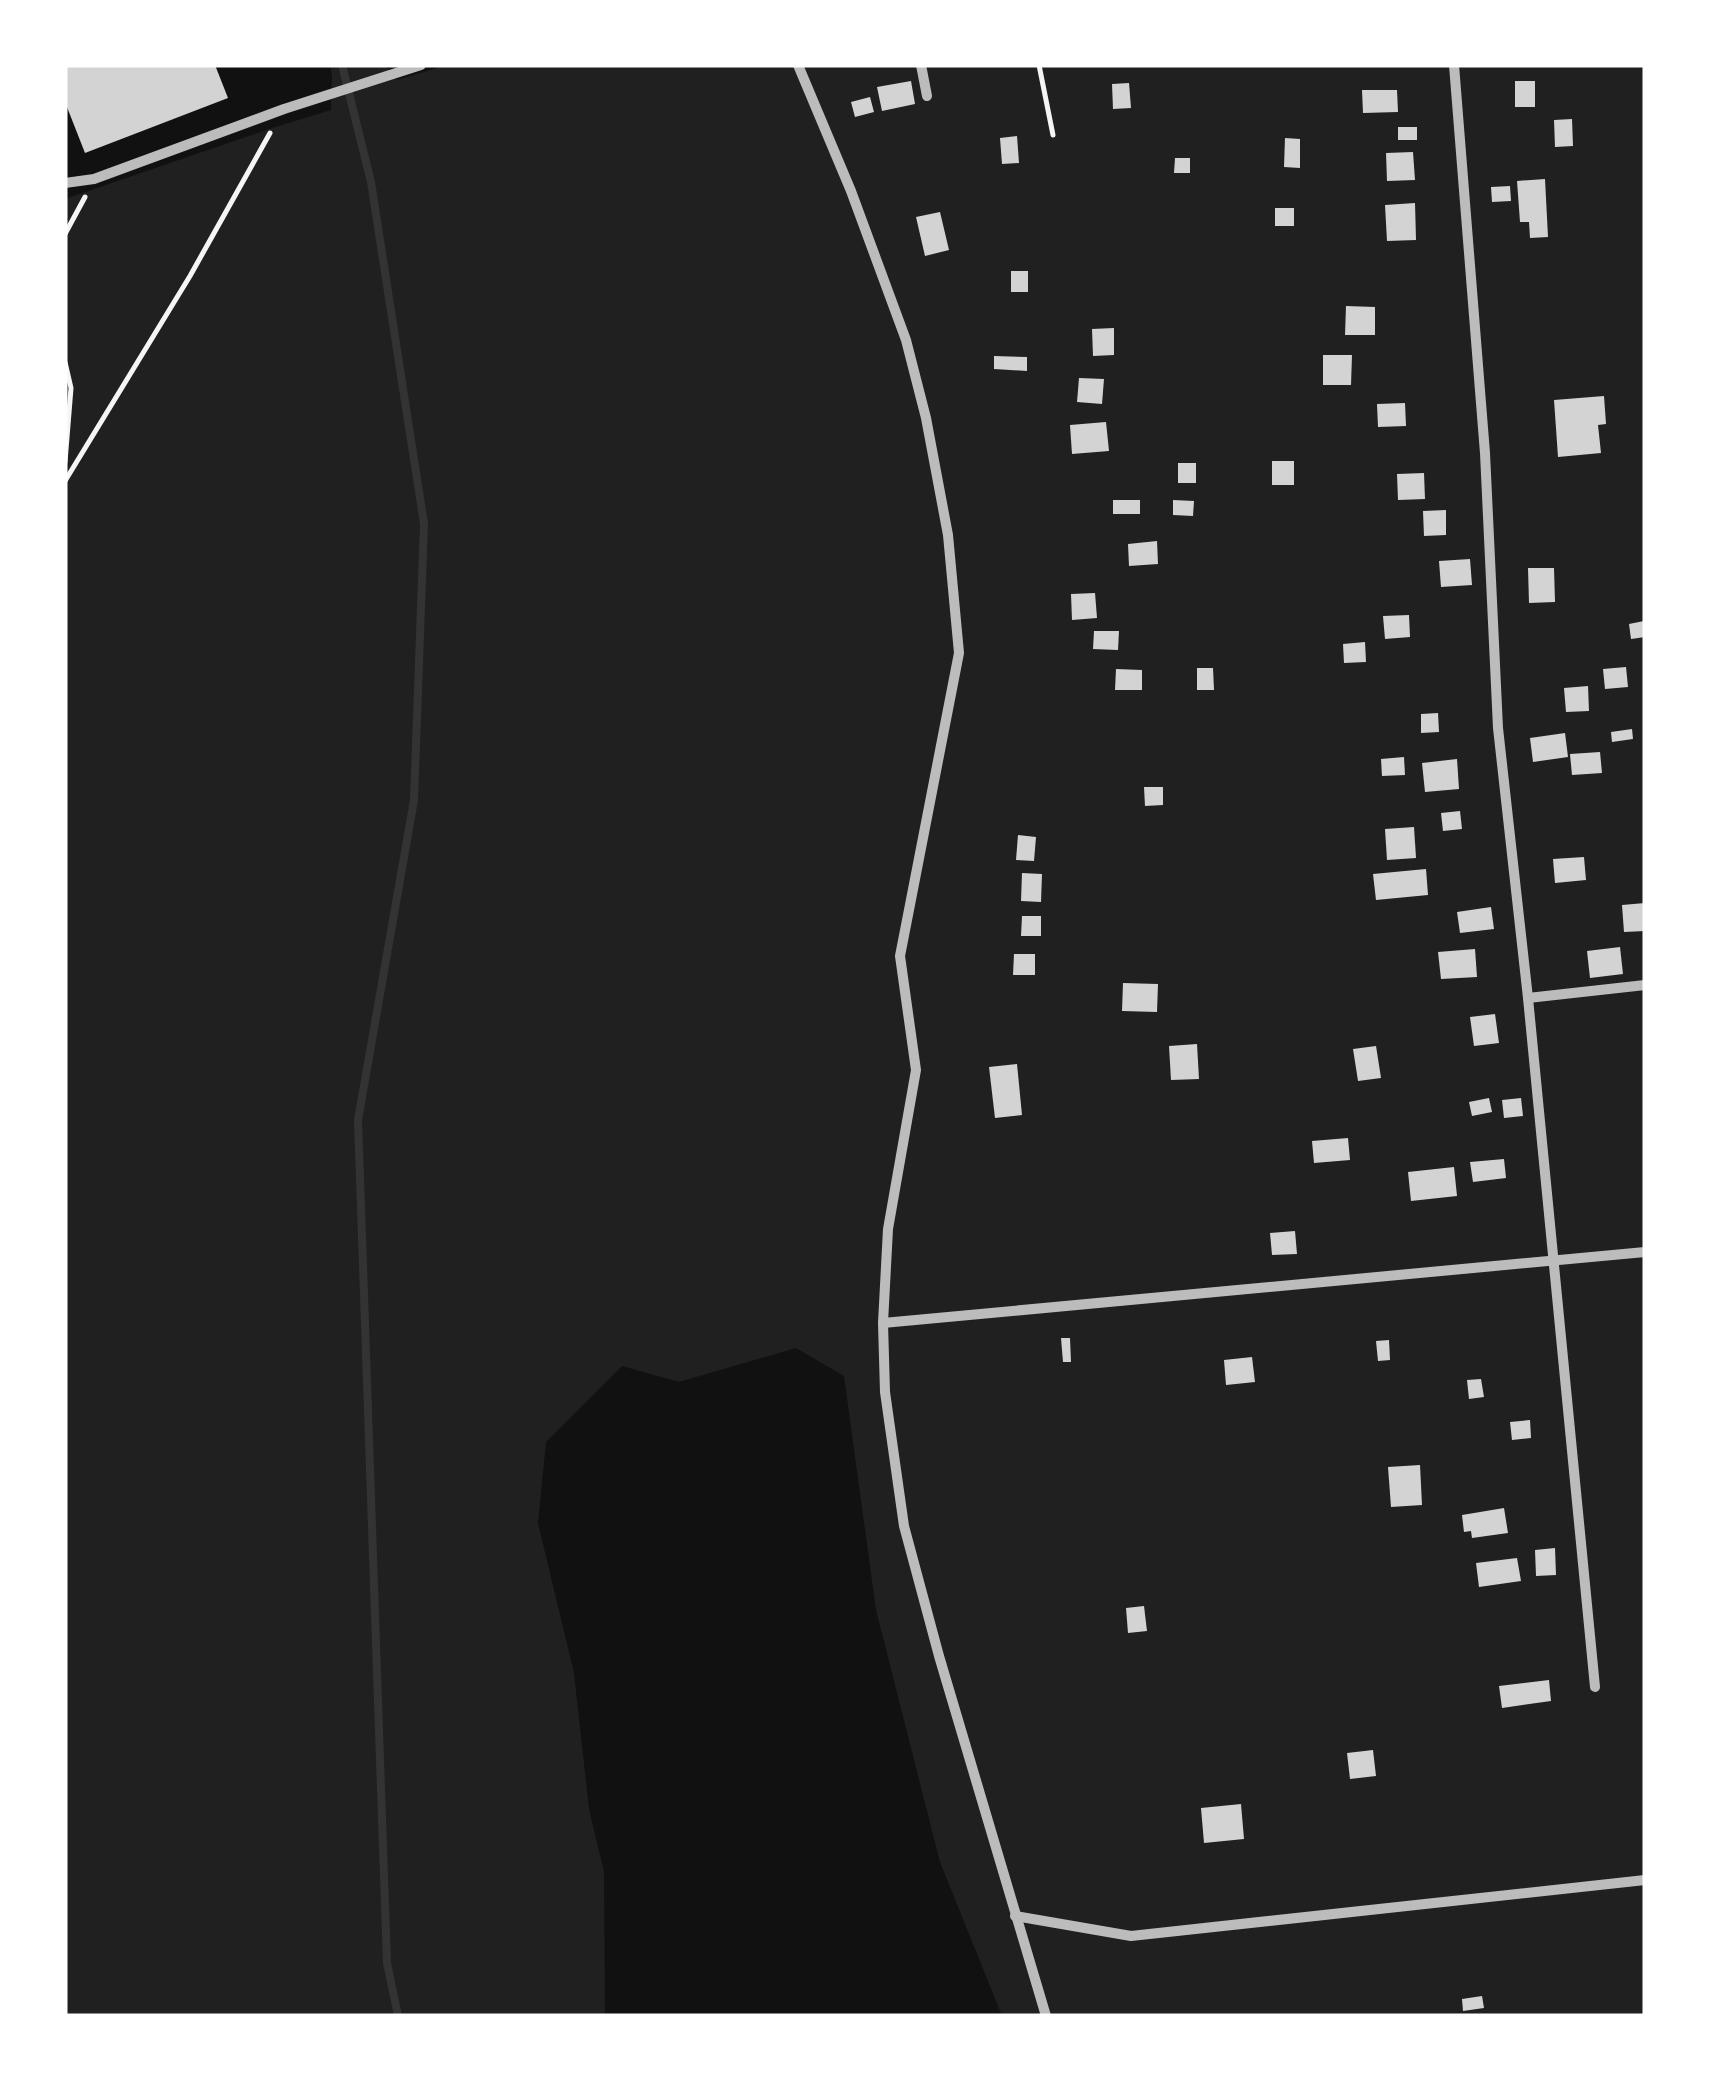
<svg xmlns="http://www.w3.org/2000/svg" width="1710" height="2081" viewBox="0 0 1710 2081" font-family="'IBM Plex Sans',sans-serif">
  <rect width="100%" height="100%" fill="#111"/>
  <path fill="#202020" d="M330,65H385L397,80L447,65H1645V2016H1002L940,1862L876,1610L844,1376L796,1348L679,1382L622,1366L546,1442L538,1523L574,1673L589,1809L604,1872L605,2016H65V199L269,129L331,110L332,76Z"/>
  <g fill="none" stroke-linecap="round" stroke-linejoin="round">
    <path stroke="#333" stroke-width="8" d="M342,65L371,182L424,524L414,800L358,1120L387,1963L398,2016"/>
  </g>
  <g fill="#d3d3d3">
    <path d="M65,65H215L228,98L85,153L65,102Z"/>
    <path d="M911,81L915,104L882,111L877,87Z"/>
    <rect x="1515" y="81" width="20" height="26"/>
    <path d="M1129,83L1131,108L1113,109L1112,84Z"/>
    <path d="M1362,90H1397L1398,112L1363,113Z"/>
    <path d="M870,97L874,112L855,117L851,102Z"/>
    <path d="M1572,119L1573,146L1555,147L1554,120Z"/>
    <rect x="1398" y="127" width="19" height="13"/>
    <path d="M1017,136L1019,163L1002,164L1000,138Z"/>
    <path d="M1285,138L1300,139V168L1284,167Z"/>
    <path d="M1413,152L1415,180L1387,181L1386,153Z"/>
    <path d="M1175,158H1190V173H1174Z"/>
    <path d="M1545,179L1548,237L1530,238L1529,222H1520L1517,181Z"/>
    <path d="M1510,186L1511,201L1492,202L1491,187Z"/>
    <path d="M1415,203L1416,240L1387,241L1385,205Z"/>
    <rect x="1275" y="208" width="19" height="18"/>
    <path d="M940,212L949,250L925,256L916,217Z"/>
    <rect x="1011" y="271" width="17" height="21"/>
    <path d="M1346,306L1375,307V335H1345Z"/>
    <path d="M1114,328V355L1093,356L1092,329Z"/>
    <path d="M1323,355H1352L1351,385H1323Z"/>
    <path d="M994,356L1027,357V371L994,369Z"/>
    <path d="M1079,378L1104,379L1102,404L1077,402Z"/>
    <path d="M1604,396L1606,424L1598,425L1601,453L1558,457L1554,400Z"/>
    <path d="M1405,403L1406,426L1378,427L1377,404Z"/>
    <path d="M1106,422L1109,451L1072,454L1070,425Z"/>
    <rect x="1272" y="461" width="22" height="24"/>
    <rect x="1178" y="463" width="18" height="20"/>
    <path d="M1424,473L1425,499L1398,500L1397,474Z"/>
    <rect x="1113" y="500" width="27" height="14"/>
    <path d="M1173,500L1194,501L1193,516L1173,515Z"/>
    <path d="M1446,510V535L1424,536L1423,511Z"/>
    <path d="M1157,541L1158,564L1129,566L1128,544Z"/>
    <path d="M1470,559L1472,585L1441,587L1439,561Z"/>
    <path d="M1528,568H1554L1555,602L1529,603Z"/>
    <path d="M1095,593L1097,618L1072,620L1071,594Z"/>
    <path d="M1409,615L1410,637L1385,639L1383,616Z"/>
    <path d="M1644,621L1645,637L1631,639L1629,624Z"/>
    <path d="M1094,631H1119L1118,650L1093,649Z"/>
    <path d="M1365,642L1366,662L1344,663L1343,644Z"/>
    <path d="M1626,667L1628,687L1605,689L1603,669Z"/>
    <path d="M1197,668H1213L1214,690H1197Z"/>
    <path d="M1116,669L1142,670V690H1115Z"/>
    <path d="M1588,686L1589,711L1566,712L1564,688Z"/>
    <path d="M1438,713L1439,732L1421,733V714Z"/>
    <path d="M1632,729L1633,739L1612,742L1611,732Z"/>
    <path d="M1565,733L1568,757L1533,762L1530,738Z"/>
    <path d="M1600,752L1602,773L1572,775L1570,754Z"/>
    <path d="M1404,757L1405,775L1382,776L1381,759Z"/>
    <path d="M1457,759L1459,789L1425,792L1422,763Z"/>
    <path d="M1144,787H1163V805L1145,806Z"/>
    <path d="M1460,811L1462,829L1443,831L1441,813Z"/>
    <path d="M1414,827L1416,858L1387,860L1385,829Z"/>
    <path d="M1018,835L1036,837L1034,861L1016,860Z"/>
    <path d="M1584,857L1586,880L1555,883L1553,859Z"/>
    <path d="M1426,869L1428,895L1376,900L1373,874Z"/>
    <path d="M1022,873L1042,874L1041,902L1021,901Z"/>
    <path d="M1645,903V931L1624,932L1622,905Z"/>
    <path d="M1491,907L1494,929L1460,933L1457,912Z"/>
    <path d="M1022,916H1041V936H1021Z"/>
    <path d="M1620,947L1623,974L1590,978L1587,951Z"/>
    <path d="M1475,949L1477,977L1441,979L1438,952Z"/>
    <path d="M1014,954H1035V975H1013Z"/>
    <path d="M1123,983L1158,984L1157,1012L1122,1011Z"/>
    <path d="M1495,1014L1499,1043L1474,1046L1470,1017Z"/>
    <path d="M1197,1044L1199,1079L1171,1080L1169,1046Z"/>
    <path d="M1376,1046L1381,1078L1358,1081L1353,1049Z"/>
    <path d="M1017,1064L1022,1115L995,1118L989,1067Z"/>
    <path d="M1489,1098L1492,1112L1472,1116L1469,1102Z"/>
    <path d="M1521,1098L1523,1116L1504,1118L1502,1100Z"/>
    <path d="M1348,1138L1350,1160L1314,1163L1312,1141Z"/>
    <path d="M1504,1159L1506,1178L1473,1182L1470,1162Z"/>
    <path d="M1454,1167L1457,1196L1411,1201L1408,1172Z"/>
    <path d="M1295,1231L1297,1254L1272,1255L1270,1233Z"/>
    <path d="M1061,1338H1070L1071,1362H1063Z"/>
    <path d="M1389,1340L1390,1360L1378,1361L1376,1341Z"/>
    <path d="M1252,1357L1255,1382L1226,1385L1224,1360Z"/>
    <path d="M1481,1379L1484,1397L1469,1399L1467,1380Z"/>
    <path d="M1530,1420L1531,1438L1512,1440L1510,1422Z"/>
    <path d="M1420,1465L1422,1505L1391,1507L1388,1467Z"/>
    <path d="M1504,1508L1508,1533L1472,1538L1471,1531L1464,1532L1462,1515Z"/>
    <path d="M1555,1548L1556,1575L1536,1576L1535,1550Z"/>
    <path d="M1517,1558L1521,1581L1479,1587L1476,1563Z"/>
    <path d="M1144,1606L1147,1631L1128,1633L1126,1608Z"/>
    <path d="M1549,1680L1551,1701L1502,1708L1499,1686Z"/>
    <path d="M1373,1750L1376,1776L1350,1779L1347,1753Z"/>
    <path d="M1241,1804L1244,1839L1204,1843L1201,1808Z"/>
    <path d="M1482,1996L1484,2008L1463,2011L1462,1999Z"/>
  </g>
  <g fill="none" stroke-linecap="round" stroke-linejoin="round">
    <g stroke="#f5f5f5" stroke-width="5">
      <path d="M1039,65L1053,135"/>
      <path d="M65,234L85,197"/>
      <path d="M65,362L71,388L65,462"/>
      <path d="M65,481L190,276L270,133"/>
    </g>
    <g stroke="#bcbcbc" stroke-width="10">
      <path d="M798,65L851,191L906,340L926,418L948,535L959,653L900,956L916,1070L888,1229L883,1323L885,1392L904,1526L939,1656L1046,2016"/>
      <path d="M921,65L927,96"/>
      <path d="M1454,65L1485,453L1498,728L1528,998L1595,1687"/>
      <path d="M65,183L94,179L284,109L421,65"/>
      <path d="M1528,998L1645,985"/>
      <path d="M883,1323L1645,1252"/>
      <path d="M1015,1916L1131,1936L1645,1880"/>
    </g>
  </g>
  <rect width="1710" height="2081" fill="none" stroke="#ffffff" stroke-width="135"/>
</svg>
